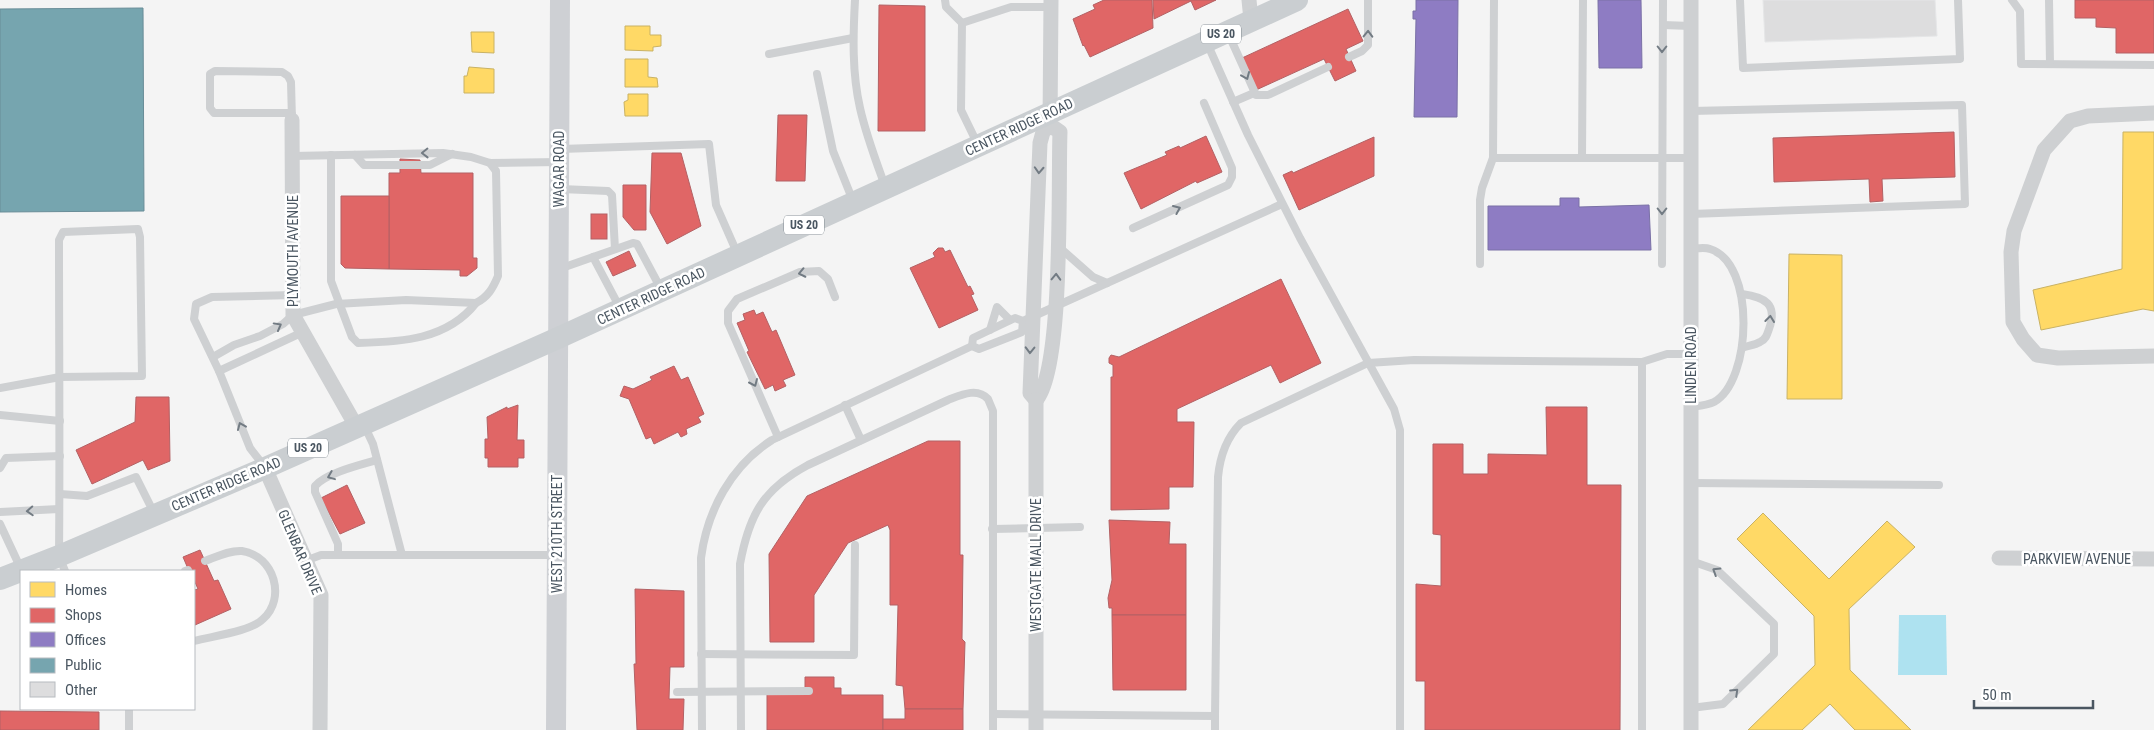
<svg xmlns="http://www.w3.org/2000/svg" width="2154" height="730" viewBox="0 0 2154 730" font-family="'Roboto Condensed',sans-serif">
  <rect width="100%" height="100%" fill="#f4f4f4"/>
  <path fill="#aee2f0" d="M1899,615H1946L1947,675H1898Z"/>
  <g fill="#ffd966" stroke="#c9b264">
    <path d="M625,26H650V35H661V46L653,47V51L625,50Z"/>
    <path d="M471,32H494V53L472,52Z"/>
    <path d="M625,59H648V77L657,78L658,87H625Z"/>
    <path d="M469,67L494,69V93H464V76H467Z"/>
    <path d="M628,94H648V116H625L624,102L628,100Z"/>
    <path d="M2123,132H2154V311L2143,309L2041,330L2033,290L2122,269Z"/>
    <path d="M1789,254L1842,255V399H1787Z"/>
    <path d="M1763,513L1829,579L1887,521L1915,547L1849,609L1850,670L1911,730H1855L1830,704L1802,730H1748L1815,665L1814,616L1737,539Z"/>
  </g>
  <g fill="#e06666" stroke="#b36164">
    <path d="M1104,0H1152L1153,28L1090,57L1084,45L1083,46L1073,19L1095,9L1093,5Z"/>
    <path d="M1153,0H1216L1195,10L1191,1L1154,19Z"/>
    <path d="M2075,0H2154V53H2116V28L2096,27V18H2075Z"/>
    <path d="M879,5L925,6V131H878Z"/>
    <path d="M1348,9L1363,41L1346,49L1356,71L1335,81L1324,59L1256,90L1242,58Z"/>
    <path d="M778,115H807L805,181H776Z"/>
    <path d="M1954,132L1955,177L1882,179L1883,201L1870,202L1869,179L1774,182L1773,138Z"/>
    <path d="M1206,136L1222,172L1197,183L1196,181L1141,209L1124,173L1167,155L1165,152L1179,146L1180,148Z"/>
    <path d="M1374,137V176L1299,210L1283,175L1292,171L1293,173Z"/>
    <path d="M652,153H681L701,226L667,244L650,212Z"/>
    <path d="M400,159L420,160L421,173H473V258H477V268L467,276H460V270L389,269V173H400Z"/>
    <path d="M623,185H646V230H634L623,217Z"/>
    <path d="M341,196H389V269L345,268L341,264Z"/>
    <rect x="591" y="214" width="16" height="25"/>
    <path d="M938,248H943L945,252L950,250L968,287L970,286L974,294L971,295L978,310L939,328L910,268L935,257L933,253Z"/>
    <path d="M629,251L636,266L613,276L606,262Z"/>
    <path d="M1281,279L1321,363L1280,383L1271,365L1177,409V422H1194L1193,487H1169V509L1111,510V377H1113V365L1109,363V358L1111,355L1119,357Z"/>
    <path d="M754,310L756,315L763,312L772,332L776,330L795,375L783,380L786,386L775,391L773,385L765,389L747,352L749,351L737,323L745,320L743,314Z"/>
    <path d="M674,366L681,380L688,377L704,414L698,417L701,422L686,429L687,434L681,437L678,432L654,444L651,437L646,439L629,399L620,396L624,386L633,389L652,380L650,377Z"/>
    <path d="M136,397H169L170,461L148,470L143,460L92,484L76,450L135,422Z"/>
    <path d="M518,405L517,440H524V458H518V467H488V458H485V439H488L487,417L507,407V409Z"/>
    <path d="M1546,407H1587V485H1621L1620,730H1425V681H1416V584L1441,586V535L1433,534V444H1463V474H1488V454L1547,455Z"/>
    <path d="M928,441H960V555H963L962,639L965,642L963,709H905L903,686L896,685L898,605H890V530L888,525L848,543L814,595V642H770L769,554L807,496Z"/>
    <path d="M347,485L365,523L340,534L321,498Z"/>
    <path d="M1109,520L1170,522L1169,544H1186V615H1112V608H1109L1108,598L1112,580Z"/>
    <path d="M200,550L214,581L218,580L231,609L195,625L194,590L198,589L194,580V571H189L183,557Z"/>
    <path d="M635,589L684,591V667H670L669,699H684L683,730H637L634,664H636Z"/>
    <path d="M1112,615H1186V690H1113Z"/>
    <path d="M805,677H834V688H841V695H883V730H767V694H805Z"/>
    <path d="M905,709H963V730H883V719H905Z"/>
    <path d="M0,711L99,712V730H0Z"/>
  </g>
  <g fill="#8e7cc3" stroke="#7a71a6">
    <path d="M1416,0H1458L1457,117H1414L1416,19H1413V11H1416Z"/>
    <path d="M1598,0H1641L1642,68H1599Z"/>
    <path d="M1560,198H1579V207L1649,205L1651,250H1488V206H1560Z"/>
  </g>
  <path fill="#76a5af" stroke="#698d98" d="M143,8L144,211L0,212V9Z"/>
  <path fill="#ddddde" stroke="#e5e6e7" d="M1763,0H1935L1937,36L1765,42Z"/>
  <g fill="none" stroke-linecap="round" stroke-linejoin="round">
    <g stroke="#ced0d2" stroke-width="8">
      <path d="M855,0C853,36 852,73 860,108C866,135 876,161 885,186"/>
      <path d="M945,0L946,7L962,23"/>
      <path d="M1740,0L1743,68L1960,59L1958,0"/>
      <path d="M2012,0L2020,11L2021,64L2154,65"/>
      <path d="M2049,0L2050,64"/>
      <path d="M1663,25L1691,26"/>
      <path d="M1228,33L1256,95H1268L1328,67"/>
      <path d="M1207,43L1248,135L1300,238L1394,409L1400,430V730"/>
      <path d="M769,54L853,38"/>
      <path d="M1349,57L1362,51L1368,45V0"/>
      <path d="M817,74L833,151L853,201"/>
      <path d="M1233,102L1254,93"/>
      <path d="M1691,111L1962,105L1965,204L1691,214"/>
      <path d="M292,113H214L210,108V74L215,71L282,72L288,76L291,82L292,120"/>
      <path d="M977,143L961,110L962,23L1011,7H1051"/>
      <path d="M561,149L709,144L716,205L738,255"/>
      <path d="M331,155V281L352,337L358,343C401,342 447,340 476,303"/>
      <path d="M355,155L364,165H430L452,154"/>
      <path d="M292,156L443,153L471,157L490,163L559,162"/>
      <path d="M1493,158H1691"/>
      <path d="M1582,158L1583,0"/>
      <path d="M561,189L608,191L612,195L615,249"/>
      <path d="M1133,228L1228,185L1232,177V168L1204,103"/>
      <path d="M1059,247L1093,277L1107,283"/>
      <path d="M1691,248C1697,249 1705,247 1710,249C1756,263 1752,381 1714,402C1708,405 1698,406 1691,407"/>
      <path d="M593,257L620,308"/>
      <path d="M1480,264V200L1482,188L1493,158L1494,0"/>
      <path d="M1662,264L1663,0"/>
      <path d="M559,269L633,243L637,244L661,289"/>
      <path d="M1023,321L1022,332L979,349L972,346L973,338L1015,318L1023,321L1282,204"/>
      <path d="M990,330L997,307L1010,320"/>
      <path d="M1742,348C1747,346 1755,345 1760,342C1766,339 1767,335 1769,329C1778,304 1765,297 1742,294"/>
      <path d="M213,357L234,345L260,336L283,324L293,315L336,304L406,300L476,303C488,297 493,288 498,276L496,171L490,163"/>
      <path d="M219,371L303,332"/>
      <path d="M0,388L60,377L142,376L140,237L138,229L63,232L59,240C59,345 60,451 59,556L65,571"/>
      <path d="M845,405L861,440"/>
      <path d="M0,415L60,421"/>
      <path d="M365,427L373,444L402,555"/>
      <path d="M778,437L728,323V311L737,299L800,272L819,271L828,279L835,297"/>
      <path d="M264,466L250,448L219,371L194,319L196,304L212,297L294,295"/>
      <path d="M0,468L6,458L60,456"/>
      <path d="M1691,483L1939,485"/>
      <path d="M60,494L87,496L136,477L154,513"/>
      <path d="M0,512L59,509"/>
      <path d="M0,524L21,569"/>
      <path d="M992,529L1080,527"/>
      <path d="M338,555V544L315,492V486C326,473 360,465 377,460"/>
      <path d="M305,561L321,555H557"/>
      <path d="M185,571L188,570"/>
      <path d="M194,641C212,636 250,632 263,619C286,599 275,556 242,551C230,550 216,557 205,561"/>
      <path d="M701,654L854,655L855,545"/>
      <path d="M677,692L809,691"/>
      <path d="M1691,708L1723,704L1774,654V624L1717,570L1691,561"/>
      <path d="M993,714L1215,716V730"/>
      <path d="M1215,716L1218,477C1220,456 1226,438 1241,423L1368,363L1414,360L1642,362L1667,354H1691"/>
      <path d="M129,730V709"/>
      <path d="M702,730L701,558C707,511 731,466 772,440L972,346"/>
      <path d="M741,730L740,564C749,515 763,489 808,465L948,400C961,395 977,387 988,399L993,411V730"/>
      <path d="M1642,730V362"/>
    </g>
    <g stroke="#ced0d2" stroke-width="15">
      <path d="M1249,0L1251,20"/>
      <path d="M1691,0V730"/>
      <path d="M2154,113L2088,116L2070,121L2044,150L2014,231L2011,252L2013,322L2023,339L2037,355L2058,358L2154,356"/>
      <path d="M292,120L293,315L356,426"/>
      <path d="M1050,125L1060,132C1058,181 1064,370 1036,400L1030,393L1040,143L1043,132L1050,125L1051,0"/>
      <path d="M1036,400V730"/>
      <path d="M265,468L321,595L320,730"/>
      <path d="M1999,558L2154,559"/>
    </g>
    <path stroke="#ced0d4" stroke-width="20" d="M556,730L560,0"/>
    <path stroke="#caced1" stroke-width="22" d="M0,579L59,556L265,468L558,338L1297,0"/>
  </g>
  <defs><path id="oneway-chevron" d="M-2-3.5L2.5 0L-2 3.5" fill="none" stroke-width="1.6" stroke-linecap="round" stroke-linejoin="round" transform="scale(1.25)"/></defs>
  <g stroke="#727b83">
    <use href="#oneway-chevron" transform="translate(1368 34) rotate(-89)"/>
    <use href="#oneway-chevron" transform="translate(1662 49) rotate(90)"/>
    <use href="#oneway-chevron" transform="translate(1246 76) rotate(67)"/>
    <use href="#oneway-chevron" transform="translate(425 153) rotate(179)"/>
    <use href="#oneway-chevron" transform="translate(1039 170) rotate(93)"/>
    <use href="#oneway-chevron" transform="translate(1177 209) rotate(-23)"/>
    <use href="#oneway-chevron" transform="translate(1662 211) rotate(90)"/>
    <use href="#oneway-chevron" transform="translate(802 273) rotate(168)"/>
    <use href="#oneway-chevron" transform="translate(1056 277) rotate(-88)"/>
    <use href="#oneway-chevron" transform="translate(1770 319) rotate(-83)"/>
    <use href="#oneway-chevron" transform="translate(278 326) rotate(-29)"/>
    <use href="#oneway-chevron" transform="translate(1030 350) rotate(91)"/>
    <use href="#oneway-chevron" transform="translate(754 383) rotate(66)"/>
    <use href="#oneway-chevron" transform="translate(241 426) rotate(-113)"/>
    <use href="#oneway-chevron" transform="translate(331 476) rotate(158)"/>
    <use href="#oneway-chevron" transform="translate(30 511) rotate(177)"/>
    <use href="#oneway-chevron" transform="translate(1716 571) rotate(-148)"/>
    <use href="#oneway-chevron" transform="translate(1735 692) rotate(-44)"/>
  </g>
  <g text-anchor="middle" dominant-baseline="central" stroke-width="5" stroke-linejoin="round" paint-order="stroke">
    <g fill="#fff" stroke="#808990" stroke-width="1">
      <rect x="1201" y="24.5" width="40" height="19" rx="4"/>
      <rect x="784" y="215.5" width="40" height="19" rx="4"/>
      <rect x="288" y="438.5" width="40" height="19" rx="4"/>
    </g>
    <g font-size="12" font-weight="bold" fill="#4a5661">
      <text x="1221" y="34">US 20</text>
      <text x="804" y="225">US 20</text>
      <text x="308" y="448">US 20</text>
    </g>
    <g font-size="14" fill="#4a5661" stroke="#fff">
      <text transform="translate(1019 127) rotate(-25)">CENTER RIDGE ROAD</text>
      <text transform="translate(559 169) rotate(-90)">WAGAR ROAD</text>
      <text transform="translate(293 251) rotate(-90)">PLYMOUTH AVENUE</text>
      <text transform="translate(651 296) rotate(-25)">CENTER RIDGE ROAD</text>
      <text transform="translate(1691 365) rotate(-90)">LINDEN ROAD</text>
      <text transform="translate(226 484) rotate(-23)">CENTER RIDGE ROAD</text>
      <text transform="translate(557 534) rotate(-90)">WEST 210TH STREET</text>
      <text transform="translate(300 552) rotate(67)">GLENBAR DRIVE</text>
      <text x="2077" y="559">PARKVIEW AVENUE</text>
      <text transform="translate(1036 565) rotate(-90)">WESTGATE MALL DRIVE</text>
    </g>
  </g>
  <rect x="20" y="570" width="175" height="140" fill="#ffffff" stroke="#b7bbc0"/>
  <rect x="30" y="582" width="25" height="15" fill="#ffd966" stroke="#b7bbc0"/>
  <text x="65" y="595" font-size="15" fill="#4a5661">Homes</text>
  <rect x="30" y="608" width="25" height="15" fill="#e06666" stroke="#b7bbc0"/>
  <text x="65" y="620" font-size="15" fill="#4a5661">Shops</text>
  <rect x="30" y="632" width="25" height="15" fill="#8e7cc3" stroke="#b7bbc0"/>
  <text x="65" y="645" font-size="15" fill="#4a5661">Offices</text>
  <rect x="30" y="658" width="25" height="15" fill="#76a5af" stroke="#b7bbc0"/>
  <text x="65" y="670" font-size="15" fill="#4a5661">Public</text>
  <rect x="30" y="682" width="25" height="15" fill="#ddddde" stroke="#b7bbc0"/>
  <text x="65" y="695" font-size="15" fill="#4a5661">Other</text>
  <path d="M1974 700v8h119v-8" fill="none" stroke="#4a5661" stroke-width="2.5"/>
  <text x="1982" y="700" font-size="15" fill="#4a5661" stroke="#ffffff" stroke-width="4" paint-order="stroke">50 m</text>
</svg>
